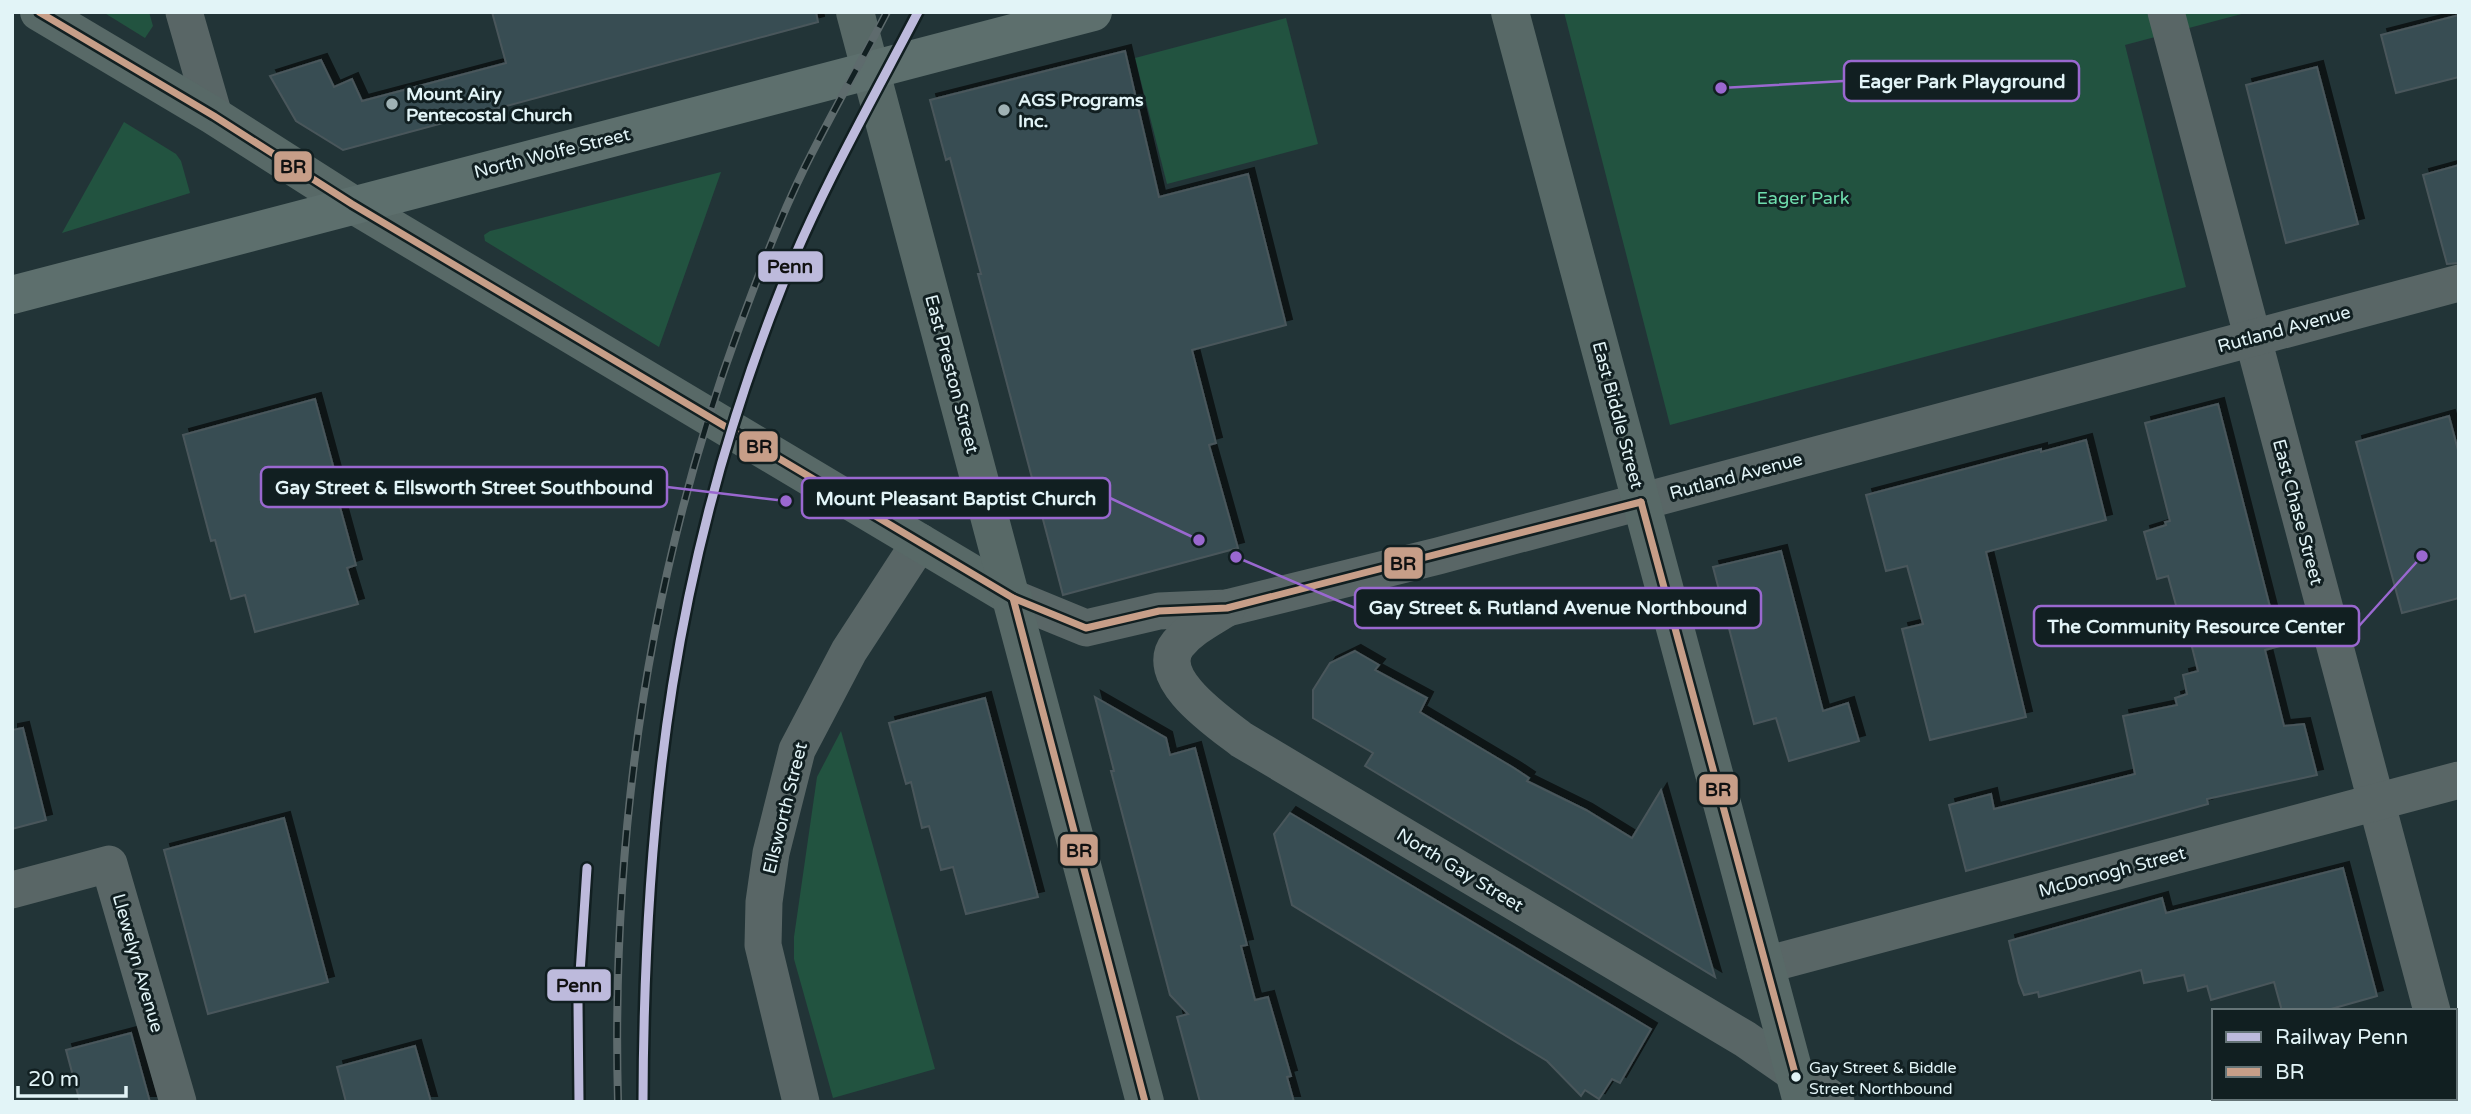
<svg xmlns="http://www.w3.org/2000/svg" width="2471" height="1114" viewBox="0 0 2471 1114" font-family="'Varela Round',sans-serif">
  <defs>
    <filter id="shadow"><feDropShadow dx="6" dy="-6" stdDeviation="0" flood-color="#0009"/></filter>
  </defs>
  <rect width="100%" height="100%" fill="#223437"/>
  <g fill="#225340">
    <path d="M103,12H149L153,26L145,38Z"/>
    <path d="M1564,12H2249L2125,45L2186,287L1670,425Z"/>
    <path d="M1286,18L1318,144L1167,184L1135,58Z"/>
    <path d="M124,122L176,154L181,161L190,193L62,233Z"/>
    <path d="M721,172L659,347L485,241L484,235L490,231Z"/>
    <path d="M841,731L935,1069L833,1098L794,959V937L817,777Z"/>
  </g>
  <g fill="#384e53" stroke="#4a575b" stroke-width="2" filter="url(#shadow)">
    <path d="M492,12H816L818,22L343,150L296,121L270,76L321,60L334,87L352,79L362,101L506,63Z"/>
    <path d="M2459,15V77L2396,93L2381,35Z"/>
    <path d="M1125,51L1159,197L1248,174L1286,325L1192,350L1216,443L1209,445L1238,548L1063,595L978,274H981L950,158L946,160L930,100Z"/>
    <path d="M2317,67L2358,224L2286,243L2246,85Z"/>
    <path d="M2459,165V263L2447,264L2423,175Z"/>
    <path d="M315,399L344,506L340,507L356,565L347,568L358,604L255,632L245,595L231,599L215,540L211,541L183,435Z"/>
    <path d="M2218,404L2280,646L2265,650L2284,726L2304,724L2317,775L2207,799L2208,804L1966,871L1949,805L1991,794L1994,809L2135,774L2123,716L2177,705L2175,698L2187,694L2183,675L2198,671L2182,607L2177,609L2168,576L2157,579L2144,532L2166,525L2165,522L2170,521L2145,423Z"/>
    <path d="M2449,416L2459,454V598L2402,613L2356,442Z"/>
    <path d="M2086,440L2106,520L1986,552L2026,717L1930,740L1902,629L1923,624L1907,566L1886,571L1866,495L2041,449V452Z"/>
    <path d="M1781,551L1823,711L1848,703L1859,741L1789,761L1776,718L1754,724L1713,567Z"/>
    <path d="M1355,651L1379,665L1375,670L1427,698L1420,712L1514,768L1529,778L1527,781L1586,810L1632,838L1661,790L1715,977L1365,766L1373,753L1313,718V690L1330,663Z"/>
    <path d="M1095,697L1166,738L1170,755L1195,748L1247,945L1241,946L1255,1000L1268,997L1291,1076L1287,1077L1294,1102H1200L1177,1017L1188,1014L1170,995L1111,771H1114Z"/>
    <path d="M985,698L1038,897L966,914L953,867L941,870L929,826L922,828L911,782L906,784L889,723Z"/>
    <path d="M23,728L46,820L12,829V730Z"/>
    <path d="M1290,813L1651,1029L1620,1083L1612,1079L1599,1099L1585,1090L1581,1096L1547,1061L1292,905L1274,834Z"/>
    <path d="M284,818L328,982L208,1014L164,850Z"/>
    <path d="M2343,868L2377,996L2324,1011H2282L2274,982L2211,1000L2207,986L2188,991L2184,975L2144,983L2141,970L2039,997L2038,992L2024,995L2019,983L2009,941L2162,898L2166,913Z"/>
    <path d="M131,1033L150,1102H80L66,1050Z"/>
    <path d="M415,1046L431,1102H346L337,1067Z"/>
  </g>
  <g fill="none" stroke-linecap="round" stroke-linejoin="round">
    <g stroke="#596666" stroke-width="37">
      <path d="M184,12L214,116"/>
      <path d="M2166,12L2432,1011"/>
      <path d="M1013,598L1086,628L1159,611L1227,608L1438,556L2459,283"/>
      <path d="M1227,608C1210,619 1191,628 1178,644C1151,677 1220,723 1242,740L1745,1039L1836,1102"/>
      <path d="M12,890L109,864L178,1102"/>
      <path d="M1765,965L2459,780"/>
      <path d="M2455,1098L2456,1102"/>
      <path d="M801,1102L763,945L764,902L771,853L797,750L849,651L920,542"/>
    </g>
    <g stroke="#586967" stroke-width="38">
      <path d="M39,12L214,116L352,204L1013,598"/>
      <path d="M855,12L1145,1102"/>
      <path d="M1510,12L1802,1102"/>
    </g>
    <path stroke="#5d6f6d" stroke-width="38" d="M12,295L1093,12"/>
    <defs>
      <path id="rail" d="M618,1102C611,837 648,576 739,328C759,274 779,220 804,169C830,116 860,64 887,12"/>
    </defs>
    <use href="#rail" stroke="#5e6b6d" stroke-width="8"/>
    <use href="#rail" stroke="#111f21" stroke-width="5" stroke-dasharray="16" stroke-linecap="butt"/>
    <defs>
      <g id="bus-1">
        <path d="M39,12L214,116L352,204L1013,598L1086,628L1159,611L1227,608L1641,502"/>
        <path d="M1641,502L1796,1077"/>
        <path d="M1013,598L1145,1102"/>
      </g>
    </defs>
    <use href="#bus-1" stroke="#111f21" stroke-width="12"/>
    <use href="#bus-1" stroke="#c79e88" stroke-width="7"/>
    <defs>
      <g id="rail-1">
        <path d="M579,1102L578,1003L587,868"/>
        <path d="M643,1102C644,811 674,556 783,284C821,190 871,102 918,12"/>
      </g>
    </defs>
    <use href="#rail-1" stroke="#111f21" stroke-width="14"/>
    <use href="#rail-1" stroke="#bdbadc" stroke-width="9"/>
  </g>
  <g fill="#9fb1b4" stroke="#111f21" stroke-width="2.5">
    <circle cx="392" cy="104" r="7"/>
    <circle cx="1004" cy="110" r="7"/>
  </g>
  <circle fill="#e2f4f7" stroke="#111f21" stroke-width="2.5" cx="1796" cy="1077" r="6"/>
  <g text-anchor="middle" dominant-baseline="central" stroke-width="6" stroke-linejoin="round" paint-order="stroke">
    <g font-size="16" fill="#e2f4f7" stroke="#111f21" text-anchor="start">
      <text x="1809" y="1068">Gay Street &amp; Biddle<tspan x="1809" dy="21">Street Northbound</tspan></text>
    </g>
    <g font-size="18" font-weight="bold" fill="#e2f4f7" stroke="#111f21" text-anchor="start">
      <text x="406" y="94">Mount Airy<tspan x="406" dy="21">Pentecostal Church</tspan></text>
      <text x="1018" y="100">AGS Programs<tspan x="1018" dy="21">Inc.</tspan></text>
    </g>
    <g font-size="18" fill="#e2f4f7" stroke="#111f21">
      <text transform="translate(552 153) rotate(-14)">North Wolfe Street</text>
      <text transform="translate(2284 329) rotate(-15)">Rutland Avenue</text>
      <text transform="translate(952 374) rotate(75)">East Preston Street</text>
      <text transform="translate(1618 415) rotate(75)">East Biddle Street</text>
      <text transform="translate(1736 476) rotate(-15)">Rutland Avenue</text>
      <text transform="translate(2298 512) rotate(75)">East Chase Street</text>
      <text transform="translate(785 808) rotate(-76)">Ellsworth Street</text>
      <text transform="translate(1460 870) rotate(31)">North Gay Street</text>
      <text transform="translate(2112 872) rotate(-15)">McDonogh Street</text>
      <text transform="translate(138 963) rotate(74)">Llewelyn Avenue</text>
    </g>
    <g font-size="18" fill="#6fdeae" stroke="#111f21">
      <text x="1803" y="198">Eager Park</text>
    </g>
  </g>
  <path fill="none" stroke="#9a68d0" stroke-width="2.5" d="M1721 88L1844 81M786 501L667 487M1199 540L1110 498M1236 557L1355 608M2422 556L2359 626"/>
  <g fill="#9a68d0" stroke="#111f21" stroke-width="2.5">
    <circle cx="1721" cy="88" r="7"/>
    <circle cx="786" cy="501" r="7"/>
    <circle cx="1199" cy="540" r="7"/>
    <circle cx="1236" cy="557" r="7"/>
    <circle cx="2422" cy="556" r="7"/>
  </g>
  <g fill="#111f21" stroke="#9a68d0" stroke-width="2.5">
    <rect x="1844" y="61" width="235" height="40" rx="7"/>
    <rect x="261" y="467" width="406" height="40" rx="7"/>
    <rect x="802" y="478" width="308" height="40" rx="7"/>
    <rect x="1355" y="588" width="406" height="40" rx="7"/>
    <rect x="2034" y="606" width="325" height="40" rx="7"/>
  </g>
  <g font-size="19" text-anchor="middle" font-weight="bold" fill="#e2f4f7">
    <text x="1962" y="88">Eager Park Playground</text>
    <text x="464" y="494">Gay Street &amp; Ellsworth Street Southbound</text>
    <text x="956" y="505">Mount Pleasant Baptist Church</text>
    <text x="1558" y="614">Gay Street &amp; Rutland Avenue Northbound</text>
    <text x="2196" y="633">The Community Resource Center</text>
  </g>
  <g stroke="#111f21" stroke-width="2.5">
    <rect x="273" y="150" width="40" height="33" rx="7" fill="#c79e88"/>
    <rect x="757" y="250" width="67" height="33" rx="7" fill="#bdbadc"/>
    <rect x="738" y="430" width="41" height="33" rx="7" fill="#c79e88"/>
    <rect x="1383" y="546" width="41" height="34" rx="7" fill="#c79e88"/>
    <rect x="1698" y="773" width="41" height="33" rx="7" fill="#c79e88"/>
    <rect x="1059" y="833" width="40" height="34" rx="7" fill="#c79e88"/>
    <rect x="546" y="968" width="66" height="34" rx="7" fill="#bdbadc"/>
  </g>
  <g font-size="19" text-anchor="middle" font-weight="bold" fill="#111">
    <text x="293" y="173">BR</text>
    <text x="790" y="273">Penn</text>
    <text x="759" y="453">BR</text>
    <text x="1403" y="570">BR</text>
    <text x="1718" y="796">BR</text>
    <text x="1079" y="857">BR</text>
    <text x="579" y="992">Penn</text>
  </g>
  <rect width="2471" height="1114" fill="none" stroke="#e2f4f7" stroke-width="28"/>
  <rect x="2212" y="1009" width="245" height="91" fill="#111f21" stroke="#657477" stroke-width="2"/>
  <rect x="2226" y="1032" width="35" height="10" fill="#bdbadc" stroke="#657477" stroke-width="2"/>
  <text x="2275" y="1044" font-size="21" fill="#e2f4f7">Railway Penn</text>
  <rect x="2226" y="1067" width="35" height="10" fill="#c79e88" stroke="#657477" stroke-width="2"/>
  <text x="2275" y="1079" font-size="21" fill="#e2f4f7">BR</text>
  <path d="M18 1086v10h108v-10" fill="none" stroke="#e2f4f7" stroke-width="3.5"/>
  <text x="28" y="1086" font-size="21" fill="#e2f4f7" stroke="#111f21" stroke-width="5" paint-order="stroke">20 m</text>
</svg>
